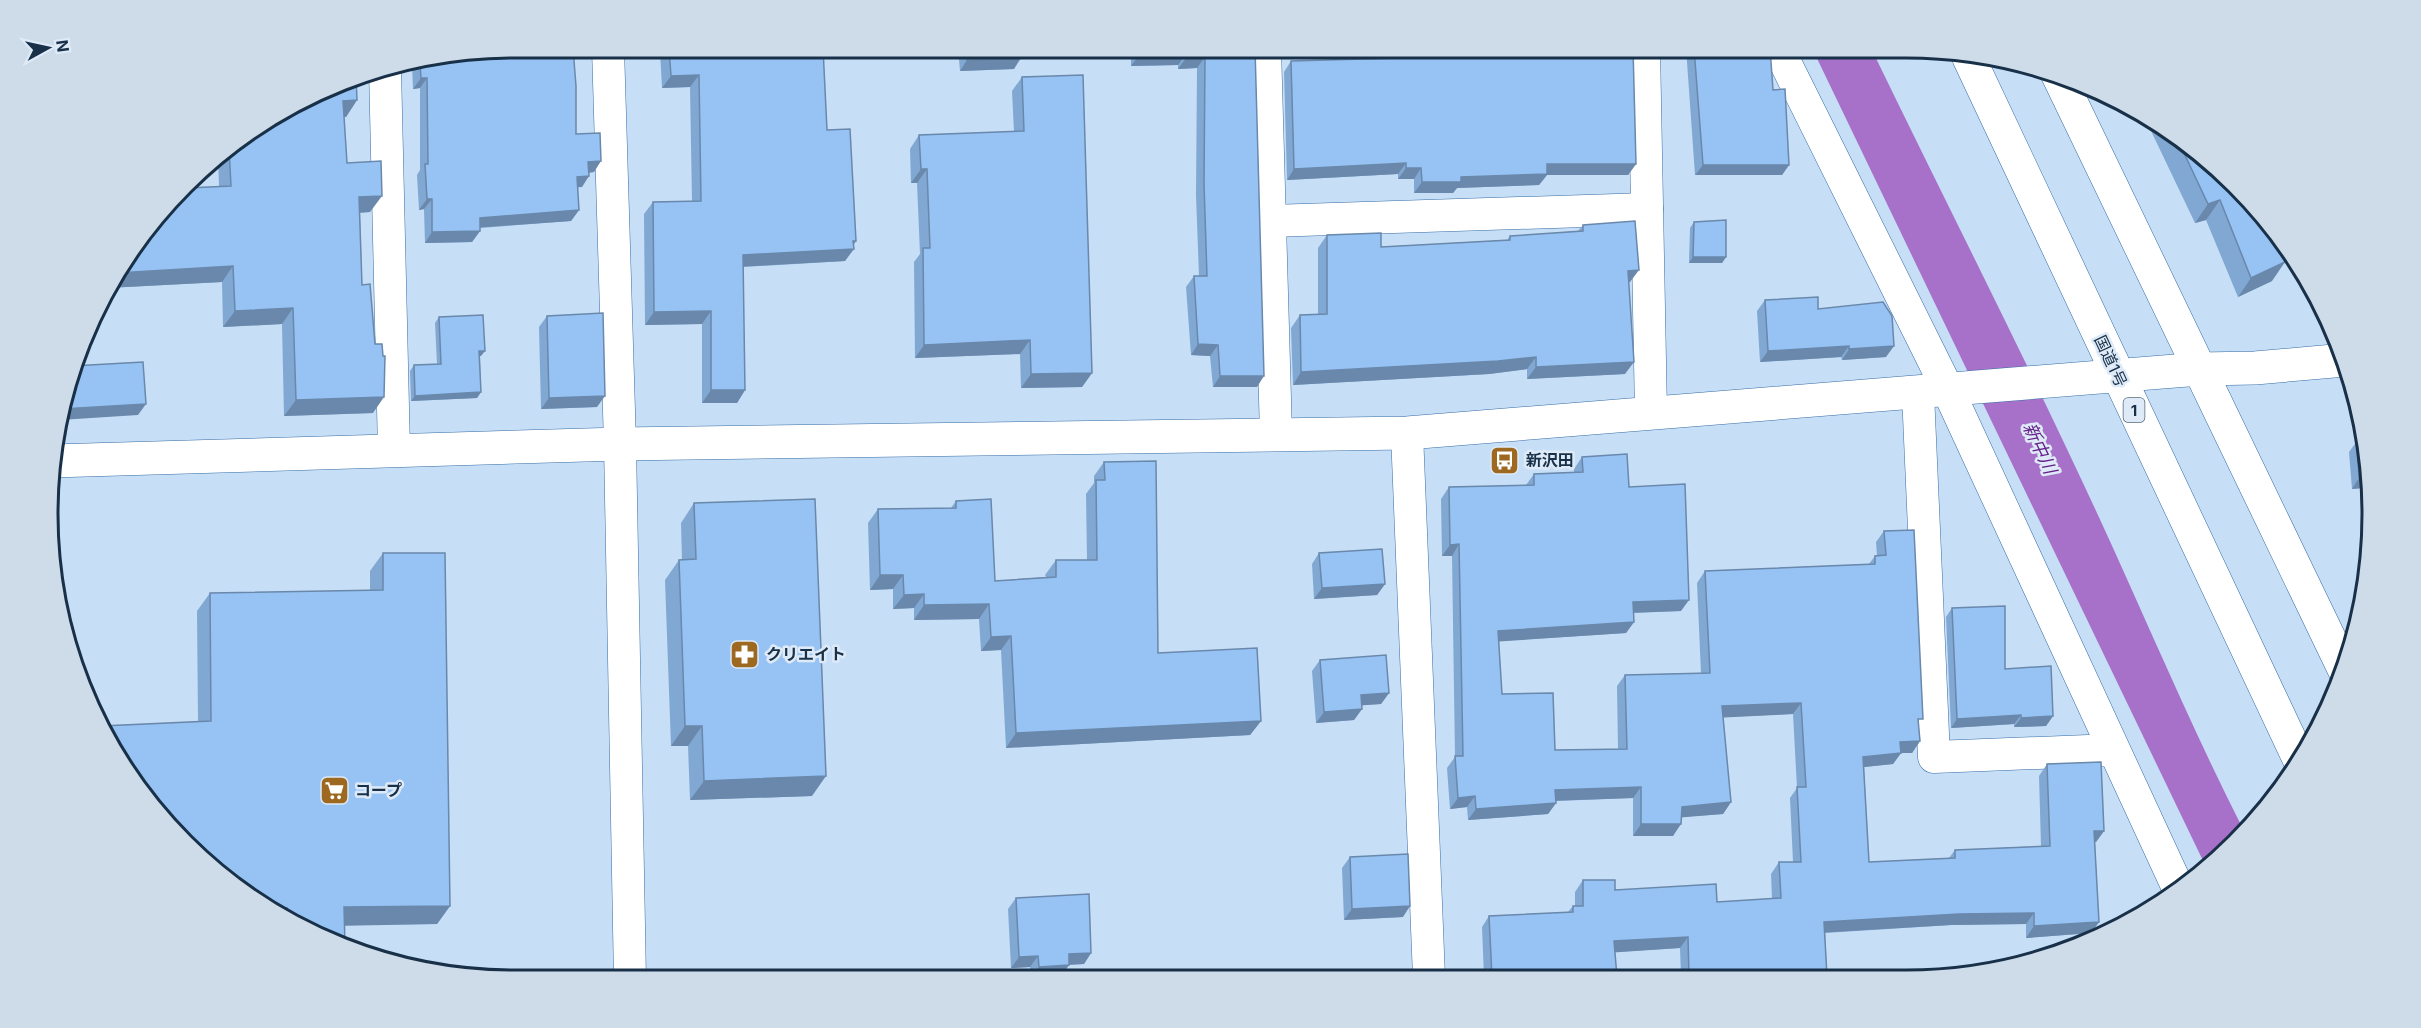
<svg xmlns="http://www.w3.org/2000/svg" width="2421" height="1028" viewBox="0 0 2421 1028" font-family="Inter,'Noto Sans JP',sans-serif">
  <rect width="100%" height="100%" fill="#c7def7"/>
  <path fill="#a771ca" d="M1812,48H1871C1946,203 2025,357 2097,513C2146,619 2191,727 2244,831L2214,865L2207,869Z"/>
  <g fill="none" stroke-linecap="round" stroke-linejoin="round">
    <defs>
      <g id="street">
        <path d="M608,48L620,444L630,980"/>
        <path d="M1265,48L1276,434"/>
        <path d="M1644,48L1651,413"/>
        <path d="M1778,48L1948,390L2178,888"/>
        <path d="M385,69L394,450"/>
        <path d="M1270,221L1647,209"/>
        <path d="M1918,393L1934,757L2113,750"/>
        <path d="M1407,433L1429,977"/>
      </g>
      <path id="secondary" d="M52,461L620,444L1407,433L2200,369L2255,368L2345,360"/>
      <g id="highway">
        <path d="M1969,58L2300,761"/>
        <path d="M2057,73L2345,671"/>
      </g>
    </defs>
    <use href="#street" stroke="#366da5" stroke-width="33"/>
    <use href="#secondary" stroke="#366da5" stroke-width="34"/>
    <use href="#highway" stroke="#366da5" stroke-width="34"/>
    <use href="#street" stroke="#fff" stroke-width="32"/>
    <use href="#secondary" stroke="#fff" stroke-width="33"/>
    <use href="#highway" stroke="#fff" stroke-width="33"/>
  </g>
  <g fill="#81a8d2">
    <path d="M514,48L576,134L594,172L589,173L582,187H577L579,210L571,221L480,228V231L472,242L425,243L424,209L419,210L417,175L420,170V88L413,89L412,65Z"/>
    <path d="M663,48H823L827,130L856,241L845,261L743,267L745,390L737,403H702V324L645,325L644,214L653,202L692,201L690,87L662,88L660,51Z"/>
    <path d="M958,48H1021L1014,69L960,71Z"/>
    <path d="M1131,48H1255L1257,387H1213L1210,356L1191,355L1186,287L1194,276H1199L1196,195L1197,68L1178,69V65L1131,66Z"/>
    <path d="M1501,48H1633L1636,164L1628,175H1547L1539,185L1457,188L1453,193H1414V179H1398V174L1287,180L1284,72L1291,61L1501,55Z"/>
    <path d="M1686,48H1742V51L1789,165L1782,175H1695Z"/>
    <path d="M1022,77L1092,373L1082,387L1021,388L1020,354L915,358L914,262L920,254L917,183H911L910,149L919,135L1014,132L1012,91Z"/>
    <path d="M357,100L346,117H344L347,163L370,212L360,213L362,285L373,413L284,416L282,324L223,327L222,282L107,288L110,281L219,186L218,156L281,110Z"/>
    <path d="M2142,112L2214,163L2272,281L2238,297L2206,220L2195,223Z"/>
    <path d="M1694,222L1726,257L1722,263H1689L1690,228Z"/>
    <path d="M1583,225L1630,282H1629L1625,374L1527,379V369L1489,374L1293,385L1291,328L1300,315L1318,314V248L1327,235L1381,247L1507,240L1510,236L1578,231Z"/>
    <path d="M1765,300L1818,309L1886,357L1842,360L1841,357L1760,362L1757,311Z"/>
    <path d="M547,316L597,407L541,409L539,327Z"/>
    <path d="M439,317L481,356H480L481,392L477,398L411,401L410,371L414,365L437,364L435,323Z"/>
    <path d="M2357,441H2365L2372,483L2370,560H2367L2363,488L2352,489L2349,452Z"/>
    <path d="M1582,457L1629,487L1681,611L1633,613L1634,622L1626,633L1499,641L1502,694L1555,750L1618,749L1617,686L1625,675L1701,673L1697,583L1705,571L1869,564L1875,556H1877L1876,542L1884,531L1918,725L1920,741L1912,753H1901L1893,764L1864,767L1869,862L1949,858L1955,850L2041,846L2039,776L2047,764L2104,831L2096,842H2095L2099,922L2091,933L2026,938V924L1951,925L1825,933L1827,976L1681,977L1680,948L1615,952L1617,977H1484L1482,927L1489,916L1568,912L1573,906H1575V892L1583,880L1615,890L1717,902L1772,899L1771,874L1779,862H1793L1790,798L1797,788L1793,714L1723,717L1731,802L1723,814L1681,817L1673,836H1633V798L1556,801V803L1548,814L1468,820L1467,807L1450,809L1447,768L1455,757L1452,556H1442L1441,499L1449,487L1526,485L1534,474L1574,472V469Z"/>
    <path d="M1104,462L1158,653L1261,721L1250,735L1006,748L1001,650L981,651L979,619L914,620V608L893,609V589L870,590L868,523L878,509L951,508L956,501L995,581L1046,577L1045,575L1056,560H1087L1086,494L1094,483V476Z"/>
    <path d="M694,503L812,796L690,800L688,746H671L665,580L679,560H682L681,523Z"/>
    <path d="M383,553L450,906L437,924L345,925V945L230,883L198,722L197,611L210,593L370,591V571Z"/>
    <path d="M1319,553L1385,584L1377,595L1314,599L1312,564Z"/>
    <path d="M1952,608L2005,669L2053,716L2046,726L2014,727V724L1951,728L1946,617Z"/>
    <path d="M1320,660L1389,693L1381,704L1361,705L1362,709L1354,720L1316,723L1312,671Z"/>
    <path d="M1350,857L1403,917L1344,920L1342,868Z"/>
    <path d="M1016,898L1091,953L1084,964L1069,965L1061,976L1031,978L1030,967L1011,968L1008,909Z"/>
  </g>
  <g fill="#6988ab">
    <path d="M1186,54L1178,65L1131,66L1139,55Z"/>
    <path d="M1205,57L1197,68L1178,69L1186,58Z"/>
    <path d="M1021,58L1014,69L960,71L967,60Z"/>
    <path d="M699,75L690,87L662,88L671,76Z"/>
    <path d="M421,78H427L420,88L413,89Z"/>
    <path d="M357,100L346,117H332L343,101Z"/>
    <path d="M601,161L594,172L581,173L588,162Z"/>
    <path d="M1406,163L1398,174L1287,180L1294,169Z"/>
    <path d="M1547,164H1636L1628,175H1547L1539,185L1457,188L1453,193H1414L1422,182Z"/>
    <path d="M1703,165H1789L1782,175H1695Z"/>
    <path d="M1406,168H1421L1414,179H1398Z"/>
    <path d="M921,169H927L917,183H911Z"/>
    <path d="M589,176L582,187L569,188L577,177Z"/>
    <path d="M382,196L370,212L348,213L359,197Z"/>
    <path d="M427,199H432L424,209L419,210Z"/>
    <path d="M2220,200L2206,220L2195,223L2208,204Z"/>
    <path d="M579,210L571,221L472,228L480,218Z"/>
    <path d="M480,231L472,242L425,243L432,232Z"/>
    <path d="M856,241L850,249H854L845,261L734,267L743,255Z"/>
    <path d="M1693,257H1726L1722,263H1689Z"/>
    <path d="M2285,262L2272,281L2238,297L2251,278Z"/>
    <path d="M233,266L222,282L107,288L110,281L117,273Z"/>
    <path d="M1639,270L1630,282L1620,283L1628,271Z"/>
    <path d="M293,308L282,324L223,327L235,311Z"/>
    <path d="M711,311L702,324L645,325L654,312Z"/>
    <path d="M1030,340L1020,354L915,358L924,345Z"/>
    <path d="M1198,344L1218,345L1210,356L1191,355Z"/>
    <path d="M1849,346L1841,357L1760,362L1768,351Z"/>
    <path d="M1894,346L1886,357L1842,360L1849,349Z"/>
    <path d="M479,351H485L481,356L475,357Z"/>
    <path d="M1536,357L1527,369L1489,374L1293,385L1301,372Z"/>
    <path d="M1634,362L1625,374L1527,379L1536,367Z"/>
    <path d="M1092,373L1082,387L1021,388L1031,374Z"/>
    <path d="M1220,376H1264L1257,387H1213Z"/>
    <path d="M711,390H745L737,403H702Z"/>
    <path d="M481,392L477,398L411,401L415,396Z"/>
    <path d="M605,396L597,407L541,409L549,398Z"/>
    <path d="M384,397L373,413L284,416L296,400Z"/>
    <path d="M146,404L138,415L60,420L62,409Z"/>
    <path d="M2370,477L2363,488L2352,489L2359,478Z"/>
    <path d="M1459,544L1452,556H1442L1450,545Z"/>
    <path d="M880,575H903L893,589L870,590Z"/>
    <path d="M1385,584L1377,595L1314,599L1322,588Z"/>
    <path d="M924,594L914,608L893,609L904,595Z"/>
    <path d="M1689,600L1681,611L1625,613L1633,602Z"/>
    <path d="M989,604L979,619L914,620L924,605Z"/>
    <path d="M1634,622L1626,633L1491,642L1498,631Z"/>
    <path d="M1011,636L1001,650L981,651L991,637Z"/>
    <path d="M1389,693L1381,704L1353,706L1361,695Z"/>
    <path d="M1801,703L1793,714L1714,718L1722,706Z"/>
    <path d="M1362,709L1354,720L1316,723L1324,712Z"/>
    <path d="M2021,715L2014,724L1951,728L1957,719Z"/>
    <path d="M2053,716L2046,726L2014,727L2021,718Z"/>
    <path d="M1261,721L1250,735L1006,748L1016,733Z"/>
    <path d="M685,726H702L688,746H671Z"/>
    <path d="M1920,741L1912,753H1901L1893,764L1855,768L1863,757L1900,742Z"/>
    <path d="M826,776L812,796L690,800L704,781Z"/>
    <path d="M1641,787L1633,798L1547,801L1555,790Z"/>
    <path d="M1475,796L1467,807L1450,809L1458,798Z"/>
    <path d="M1731,802L1723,814L1674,818L1682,807Z"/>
    <path d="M1556,803L1548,814L1468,820L1476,809Z"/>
    <path d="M1641,824H1681L1673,836H1633Z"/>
    <path d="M2094,831H2104L2096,842H2086Z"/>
    <path d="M450,906L437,924L332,926L344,907Z"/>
    <path d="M1410,906L1403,917L1344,920L1352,909Z"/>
    <path d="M276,908H287L284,912Z"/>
    <path d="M2034,913L2026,924L1951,925L1816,933L1824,922L1959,914Z"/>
    <path d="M2099,922L2091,933L2026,938L2034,926Z"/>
    <path d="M1688,937L1680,948L1606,953L1614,941Z"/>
    <path d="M1091,953L1084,964L1061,965L1069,954Z"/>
    <path d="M1038,956L1030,967L1011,968L1019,957Z"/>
    <path d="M1069,965L1061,976L1031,978L1039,967Z"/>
  </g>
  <g fill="#96c3f4" stroke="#6988ab" stroke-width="1.5">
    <path d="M514,48H573L576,86V134L600,133L601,161L588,162L589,176L577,177L579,210L480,218V231L432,232V199H427L425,164H428L427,78H421L420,64Z"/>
    <path d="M669,48H823L827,130L850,129L856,241H853L854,249L743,255L745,390H711V311L654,312L653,202L701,201L699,75L671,76Z"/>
    <path d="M967,48H1021V58L967,60Z"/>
    <path d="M1139,48H1255L1264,376H1220L1218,345L1198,344L1194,276H1207L1204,184L1205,57L1186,58V54L1139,55Z"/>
    <path d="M1509,48H1633L1636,164H1547V174L1461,177V182H1422L1421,168H1406V163L1294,169L1291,61L1509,55Z"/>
    <path d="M1694,48H1742V51L1770,48L1773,90L1785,89L1789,165H1703Z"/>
    <path d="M1083,75L1092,373L1031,374L1030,340L924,345L923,248H930L927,169H921L919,135L1024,131L1022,77Z"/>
    <path d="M356,76L357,100L343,101L347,163L381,161L382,196L359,197L362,285L370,284L375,344H382L383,356H385L384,397L296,400L293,308L235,311L233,266L117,273L187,188L231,186L229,148L281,110Z"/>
    <path d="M2176,136L2214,163L2271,224L2285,262L2251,278L2220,200L2208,204Z"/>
    <path d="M1726,220V257H1693L1694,222Z"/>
    <path d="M1635,221L1639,270L1628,271L1634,362L1536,367V357L1498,361L1301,372L1300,315L1327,314V235L1381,233V247L1510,240V236L1583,231V225Z"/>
    <path d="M1818,297V309L1883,302L1892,316L1894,346L1849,349V346L1768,351L1765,300Z"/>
    <path d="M603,313L605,396L549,398L547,316Z"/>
    <path d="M483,315L485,351H479L481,392L415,396L414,365L441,364L439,317Z"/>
    <path d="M143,362L146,404L62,409L72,366Z"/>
    <path d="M2357,441H2365L2372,483V496L2370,477L2359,478Z"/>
    <path d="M1627,454L1629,487L1685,484L1689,600L1633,602L1634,622L1498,631L1502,694L1553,693L1555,750L1627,749L1625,675L1710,673L1705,571L1875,564V556L1886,555L1884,531L1914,530L1923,719H1918L1920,741L1900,742L1901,753L1863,757L1869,862L1955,858V850L2050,846L2047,764L2101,762L2104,831H2094L2099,922L2034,926V913L1959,914L1824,922L1827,976L1689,977L1688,937L1614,941L1617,977H1492L1489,916L1573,912V906H1583V880H1615V890L1716,884L1717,902L1781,898L1779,862H1801L1797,787H1806L1801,703L1722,706L1731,802L1682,807L1681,824H1641V787L1555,790L1556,803L1476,809L1475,796L1458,798L1455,756H1463L1459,544L1450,545L1449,487L1534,485V474L1583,472L1582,457Z"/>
    <path d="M1156,461L1158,653L1257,648L1261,721L1016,733L1011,636L991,637L989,604L924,605V594L904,595L903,575H880L878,509L956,508V501L991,499L995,581L1056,577V560H1097L1096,480H1105L1104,462Z"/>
    <path d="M815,499L826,776L704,781L702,726H685L679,560L696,559L694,503Z"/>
    <path d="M1382,549L1385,584L1322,588L1319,553Z"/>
    <path d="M383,553H445L450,906L344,907L345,945L287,914V908H276L230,883L126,773L102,726L211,721L210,593L383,590Z"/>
    <path d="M2005,606V669L2051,666L2053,716L2021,718V715L1957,719L1952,608Z"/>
    <path d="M1386,655L1389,693L1361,695L1362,709L1324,712L1320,660Z"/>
    <path d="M1408,854L1410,906L1352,909L1350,857Z"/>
    <path d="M1089,894L1091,953L1069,954V965L1039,967L1038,956L1019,957L1016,898Z"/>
  </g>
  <defs>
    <symbol id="bus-square" viewBox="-11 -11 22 22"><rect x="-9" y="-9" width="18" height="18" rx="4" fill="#9d6920" stroke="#deeaf7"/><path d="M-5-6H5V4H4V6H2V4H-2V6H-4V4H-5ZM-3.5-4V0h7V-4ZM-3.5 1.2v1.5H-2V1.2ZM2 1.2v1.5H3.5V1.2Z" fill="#fff"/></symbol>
    <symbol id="pharmacy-square" viewBox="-11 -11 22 22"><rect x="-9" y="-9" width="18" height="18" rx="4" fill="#9d6920" stroke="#deeaf7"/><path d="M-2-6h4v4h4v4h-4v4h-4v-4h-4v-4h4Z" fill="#fff"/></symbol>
    <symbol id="supermarket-square" viewBox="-11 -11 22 22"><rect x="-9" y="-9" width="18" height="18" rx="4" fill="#9d6920" stroke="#deeaf7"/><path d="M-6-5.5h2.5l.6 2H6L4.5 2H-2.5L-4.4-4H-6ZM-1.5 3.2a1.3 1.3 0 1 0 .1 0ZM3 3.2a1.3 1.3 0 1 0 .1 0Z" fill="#fff"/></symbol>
  </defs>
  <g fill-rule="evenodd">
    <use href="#bus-square" x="1488" y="444" width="33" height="33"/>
    <use href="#pharmacy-square" x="728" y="638" width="33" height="33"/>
    <use href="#supermarket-square" x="318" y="774" width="33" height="33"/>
  </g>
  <g text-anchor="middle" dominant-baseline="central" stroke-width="5" stroke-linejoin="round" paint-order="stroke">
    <rect fill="#deeaf7" stroke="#53687c" stroke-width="1.5" x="2123.5" y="398" width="21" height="24" rx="4.5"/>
    <g font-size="15" font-weight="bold" fill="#183048">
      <text x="2134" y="410">1</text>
    </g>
    <g font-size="16" fill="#183048" stroke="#deeaf7">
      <text transform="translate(2111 361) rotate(65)">国道1号</text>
    </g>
    <g font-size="16" font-weight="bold" fill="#183048" stroke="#deeaf7" text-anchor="start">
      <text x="1526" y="460">新沢田</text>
      <text x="766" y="654">クリエイト</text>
      <text x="355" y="790">コープ</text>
    </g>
    <g font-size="18" font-style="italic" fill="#66208b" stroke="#deeaf7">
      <text transform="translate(2040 448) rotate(65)">新中川</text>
    </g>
  </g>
  <path d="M0 0H2421V1028H0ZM514 58H1906A456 456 0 0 1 2362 514V514A456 456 0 0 1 1906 970H514A456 456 0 0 1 58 514V514A456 456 0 0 1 514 58Z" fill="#cedbe9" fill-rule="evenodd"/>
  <path fill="none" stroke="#183048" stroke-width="3" d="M514 58H1906A456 456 0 0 1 2362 514V514A456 456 0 0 1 1906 970H514A456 456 0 0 1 58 514V514A456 456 0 0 1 514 58Z"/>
  <g transform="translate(48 48) rotate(82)" stroke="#deeaf7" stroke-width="4.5" paint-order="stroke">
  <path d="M0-4.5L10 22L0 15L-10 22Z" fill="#183048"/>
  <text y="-9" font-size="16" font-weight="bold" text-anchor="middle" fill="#183048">N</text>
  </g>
</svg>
